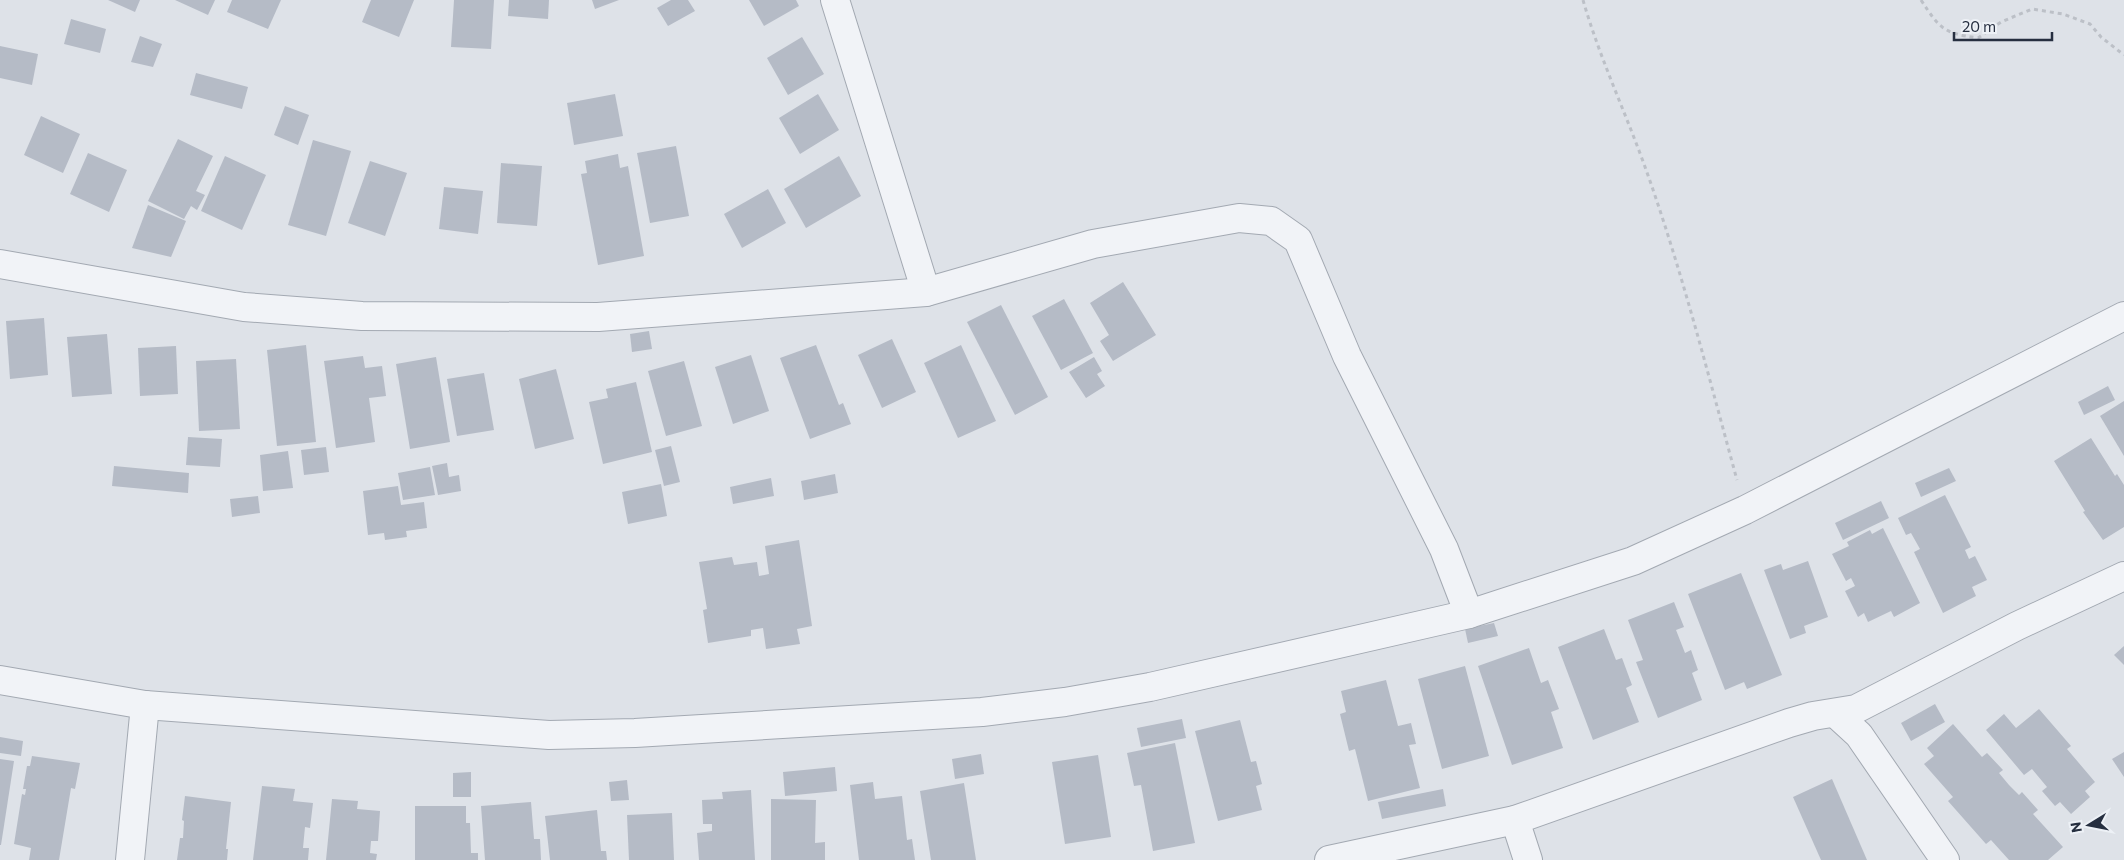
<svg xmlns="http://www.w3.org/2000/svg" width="2124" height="860" viewBox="0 0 2124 860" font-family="Commissioner,sans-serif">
  <rect width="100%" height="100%" fill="#dee2e8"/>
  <g fill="#b5bbc6">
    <path d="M108,0H140L135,12Z"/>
    <path d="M175,0H215L208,15Z"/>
    <path d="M232,0H281L268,29L227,12Z"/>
    <path d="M371,0H414L399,37L362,22Z"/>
    <path d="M454,0H494L491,49L451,47Z"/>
    <path d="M509,0H549L548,19L508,16Z"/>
    <path d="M592,0H619L595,9Z"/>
    <path d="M671,0H688L695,11L668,26L657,8Z"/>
    <path d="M749,0H796L799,6L764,26Z"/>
    <path d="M71,19L106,29L100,53L64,44Z"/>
    <path d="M140,36L162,44L153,67L131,62Z"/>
    <path d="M802,37L824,74L788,95L767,58Z"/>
    <path d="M0,46L38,54L32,85L0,78Z"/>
    <path d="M196,73L248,87L242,109L190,95Z"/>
    <path d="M615,94L623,136L574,145L567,103Z"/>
    <path d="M818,94L839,130L800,154L779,118Z"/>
    <path d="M285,106L309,115L298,145L274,135Z"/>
    <path d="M41,116L80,134L63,173L24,155Z"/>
    <path d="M178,139L213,156L196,191L205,195L197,210L191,206L184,219L148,201Z"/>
    <path d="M313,140L351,151L326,236L288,225Z"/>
    <path d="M676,146L689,216L650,223L637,153Z"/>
    <path d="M88,153L127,170L109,212L70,194Z"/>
    <path d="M618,154L620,168L628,166L644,256L598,265L581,174L587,173L585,161Z"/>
    <path d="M225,156L266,175L242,230L201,211Z"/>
    <path d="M839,156L861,196L806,228L784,189Z"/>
    <path d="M370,161L407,173L385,236L348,223Z"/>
    <path d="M501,163L542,166L537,226L497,223Z"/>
    <path d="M444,187L483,191L478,234L439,229Z"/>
    <path d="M768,189L786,223L742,248L724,214Z"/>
    <path d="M148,205L186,221L171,257L132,248Z"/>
    <path d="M1123,282L1156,335L1113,361L1100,341L1109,335L1090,303Z"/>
    <path d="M1064,299L1093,353L1061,370L1032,316Z"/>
    <path d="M1001,305L1048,397L1015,415L967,322Z"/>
    <path d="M44,318L48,375L10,379L6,321Z"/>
    <path d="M649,331L652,349L632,352L630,334Z"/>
    <path d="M107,334L112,394L72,397L67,337Z"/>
    <path d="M892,339L916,392L882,408L858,355Z"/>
    <path d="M306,345L316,442L277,446L267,350Z"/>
    <path d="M816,345L839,405L843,403L851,424L810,439L780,358Z"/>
    <path d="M961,345L996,421L958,438L924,363Z"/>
    <path d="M176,346L178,394L140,396L138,348Z"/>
    <path d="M751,355L769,411L733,424L715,367Z"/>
    <path d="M363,356L365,368L382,366L386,396L369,398L375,442L336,448L324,361Z"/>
    <path d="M436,357L450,442L410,449L396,364Z"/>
    <path d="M1094,357L1102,371L1097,374L1105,386L1086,398L1069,372Z"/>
    <path d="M236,359L240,429L199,431L196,361Z"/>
    <path d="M684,361L702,426L666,436L648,371Z"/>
    <path d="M556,369L574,439L535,449L519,379Z"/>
    <path d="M484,373L494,430L457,436L447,379Z"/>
    <path d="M636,382L652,452L603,464L589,402L608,398L606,389Z"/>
    <path d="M2108,386L2115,400L2084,415L2078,402Z"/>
    <path d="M2124,401V456L2100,416Z"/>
    <path d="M188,437L222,439L220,467L186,465Z"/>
    <path d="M2091,438L2115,476L2117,474L2124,485V527L2103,540L2083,512L2085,511L2054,461Z"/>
    <path d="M671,446L680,482L664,486L655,450Z"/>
    <path d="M326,447L329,472L304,475L301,450Z"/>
    <path d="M288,451L293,488L263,491L260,455Z"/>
    <path d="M447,463L449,477L459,475L461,491L438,495L432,466Z"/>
    <path d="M114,466L189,473L188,493L112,486Z"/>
    <path d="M430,467L435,495L403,500L398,473Z"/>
    <path d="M1949,468L1956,481L1921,497L1915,483Z"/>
    <path d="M835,474L838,493L804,500L801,481Z"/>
    <path d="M771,478L774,496L733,504L730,487Z"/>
    <path d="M661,484L667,516L628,524L622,492Z"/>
    <path d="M398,486L401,505L424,502L427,528L406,531L407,537L385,540L384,533L368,535L363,491Z"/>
    <path d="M1945,495L1971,547L1965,550L1969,559L1975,556L1987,580L1972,587L1976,596L1943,613L1914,552L1920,549L1911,533L1906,535L1898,518Z"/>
    <path d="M258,496L260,513L232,517L230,499Z"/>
    <path d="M1881,501L1889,518L1843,540L1835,523Z"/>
    <path d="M1883,528L1920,603L1894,617L1891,611L1868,622L1864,613L1858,617L1845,591L1855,586L1851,578L1846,581L1832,554L1849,546L1847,542L1870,530L1872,534Z"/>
    <path d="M799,540L812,626L797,629L800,644L766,649L763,628L751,630V636L708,643L703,610L707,609L699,562L732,557L734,565L757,562L759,576L769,574L765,546Z"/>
    <path d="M1808,561L1828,617L1804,626L1806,633L1790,639L1764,570L1781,564L1783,570Z"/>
    <path d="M1741,573L1782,675L1747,689L1744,682L1725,690L1688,594Z"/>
    <path d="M1674,602L1684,627L1676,630L1685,653L1691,650L1698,670L1692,673L1702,700L1658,718L1636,662L1643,660L1628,620Z"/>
    <path d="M1494,623L1498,636L1468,643L1465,629Z"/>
    <path d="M1604,629L1616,660L1622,658L1632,685L1626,688L1639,722L1593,740L1558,647Z"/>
    <path d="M2124,646V665L2114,655Z"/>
    <path d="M1529,648L1541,683L1548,680L1559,709L1551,712L1563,748L1512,765L1478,666Z"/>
    <path d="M1465,666L1489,756L1442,769L1418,679Z"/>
    <path d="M1386,680L1398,726L1411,723L1416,744L1409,745L1420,788L1368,801L1355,749L1349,751L1340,714L1346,712L1341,691Z"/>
    <path d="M1935,704L1945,722L1911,741L1901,723Z"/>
    <path d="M2039,709L2071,746L2067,749L2095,782L2085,791L2090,797L2071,814L2060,802L2055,806L2042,791L2047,787L2032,769L2024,775L1986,730L2004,714L2016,728Z"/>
    <path d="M1182,719L1186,738L1141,747L1137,728Z"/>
    <path d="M1240,720L1251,762L1256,761L1262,784L1256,786L1262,810L1218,821L1195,731Z"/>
    <path d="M1953,724L1982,757L1987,753L2003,770L1999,773L2009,785L2019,795L2022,792L2038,810L2033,814L2063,847L2048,860H2009L1991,840L1986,844L1948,801L1953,797L1924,764L1934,756L1927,748Z"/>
    <path d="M0,737L23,741L21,756L0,753Z"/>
    <path d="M1175,743L1195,843L1153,851L1141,785L1134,786L1127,753Z"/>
    <path d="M2124,752V777L2112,759Z"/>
    <path d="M981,754L984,774L955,779L952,759Z"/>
    <path d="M1098,755L1111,837L1065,844L1052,762Z"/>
    <path d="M32,756L80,763L75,789L71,788L59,860H29L31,848L14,844L22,794L25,795L26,789H23L27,766H30Z"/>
    <path d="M0,759L14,761L1,845H0Z"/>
    <path d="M835,767L837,791L785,796L783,772Z"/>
    <path d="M471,772V797H453V773Z"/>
    <path d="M1832,779L1867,860H1821L1793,797Z"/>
    <path d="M627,780L629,800L611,801L609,782Z"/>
    <path d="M873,782L875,799L902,796L907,840L912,839L915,860H859L850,785Z"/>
    <path d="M964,783L976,860H931L920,791Z"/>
    <path d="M262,786L295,789L293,801L313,803L310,828L305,827L303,848H309L308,860H253Z"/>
    <path d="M1443,789L1446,806L1382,819L1378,802Z"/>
    <path d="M751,790L755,860H699L697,833L712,831V824H703L702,800L723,799L722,792Z"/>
    <path d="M185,796L231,802L226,849H228L227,860H177L180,838H183L184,821L182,820Z"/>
    <path d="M332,799L358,801L357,809L380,811L378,841H371L370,853L377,854L376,860H326Z"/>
    <path d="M771,799L816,800L815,843L825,842V860H771Z"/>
    <path d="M531,802L534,839H540L541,860H485L481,806Z"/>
    <path d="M415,806H466V823H470L471,853H478V860H415Z"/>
    <path d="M597,810L601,851H606L607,860H550L545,816Z"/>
    <path d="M672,813L674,860H629L627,815Z"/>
  </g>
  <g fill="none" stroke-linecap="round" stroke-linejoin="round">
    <defs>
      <g id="minor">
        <path d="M835,0L926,292"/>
        <path d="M0,264L244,307L362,316L598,317L926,292L1093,244L1239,218L1271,221L1298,240L1347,356L1444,549L1469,614"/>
        <path d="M0,680L145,705L549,735L635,733L982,712L1065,702L1150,687L1469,614L1633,561L1745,510L2124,316"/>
        <path d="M1835,713L1859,735L1945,860"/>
        <path d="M1515,820L1528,860"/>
        <path d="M130,860L145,705"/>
        <path d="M1329,860L1515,820L1789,723L1813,716L1856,709L2017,626L2124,576"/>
      </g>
    </defs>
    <use href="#minor" stroke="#a3a9b2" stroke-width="30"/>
    <g stroke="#bcc0c7" stroke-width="3" stroke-dasharray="4 4" stroke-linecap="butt">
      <path d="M1583,0C1599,56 1624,109 1644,164C1681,267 1708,374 1737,480"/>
      <path d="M1921,0C1940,29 1943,33 1978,38L2001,22L2032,9L2063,14L2090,24L2101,37L2124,55"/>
    </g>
    <use href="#minor" stroke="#f1f3f7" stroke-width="28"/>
  </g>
  <g transform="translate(2089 825) rotate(260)" stroke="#edf1f6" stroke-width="4" paint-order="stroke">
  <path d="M0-4L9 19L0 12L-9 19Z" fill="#262f40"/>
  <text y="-8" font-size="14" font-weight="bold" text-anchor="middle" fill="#262f40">N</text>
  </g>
  <path d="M1954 32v8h98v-8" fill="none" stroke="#262f40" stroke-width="2.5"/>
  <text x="1962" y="32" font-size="15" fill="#262f40" stroke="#edf1f6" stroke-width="4" paint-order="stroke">20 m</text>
</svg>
